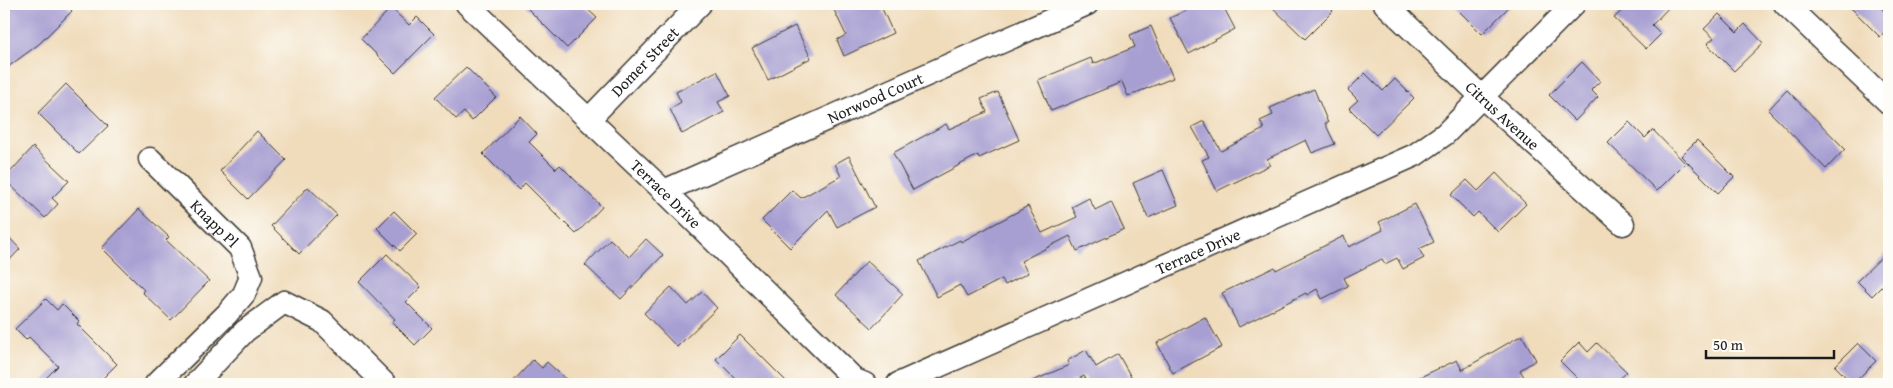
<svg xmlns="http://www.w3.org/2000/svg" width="1893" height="388" viewBox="0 0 1893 388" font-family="'Gentium Book Plus',serif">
  <rect width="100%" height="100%" fill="#fdfcf7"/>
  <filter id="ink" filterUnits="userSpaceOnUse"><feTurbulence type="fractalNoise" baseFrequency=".02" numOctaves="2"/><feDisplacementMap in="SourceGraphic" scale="10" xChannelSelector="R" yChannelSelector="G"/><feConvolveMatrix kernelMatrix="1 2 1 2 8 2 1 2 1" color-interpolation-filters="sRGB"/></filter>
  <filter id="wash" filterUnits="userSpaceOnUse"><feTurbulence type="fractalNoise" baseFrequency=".0096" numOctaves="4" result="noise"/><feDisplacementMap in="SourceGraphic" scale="20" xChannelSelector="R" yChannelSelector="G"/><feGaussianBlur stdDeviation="1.12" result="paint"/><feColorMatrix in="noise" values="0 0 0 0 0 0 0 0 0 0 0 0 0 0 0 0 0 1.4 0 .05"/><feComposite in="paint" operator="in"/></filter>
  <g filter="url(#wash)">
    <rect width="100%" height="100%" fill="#f0dcbb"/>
    <g id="blocks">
      <g fill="#a79fd2">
        <path d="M15,4H65L72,11L39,44L4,70V15Z"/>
        <path d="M523,4H582L597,18L567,48Z"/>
        <path d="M847,4H880L893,33L844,56L837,40L846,35L834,10Z"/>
        <path d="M1199,4H1222L1235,29L1189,54L1170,18Z"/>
        <path d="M1269,4H1326L1333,11L1305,39Z"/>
        <path d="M1452,4H1512L1482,34Z"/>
        <path d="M1629,4H1672L1652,25L1661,34L1646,49L1614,18Z"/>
        <path d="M1847,4H1877L1889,16V27L1880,37Z"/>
        <path d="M391,8L409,25L417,17L434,34L395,73L361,39Z"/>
        <path d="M1719,14L1737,32L1745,24L1763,43L1734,71L1707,44L1714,38L1704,29Z"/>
        <path d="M795,26L811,58L768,80L752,48Z"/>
        <path d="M1151,26L1173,78L1128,96L1122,82L1051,111L1038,80L1091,58L1093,64L1135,47L1130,35Z"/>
        <path d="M1582,62L1600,81L1591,90L1598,97L1575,121L1549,95Z"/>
        <path d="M466,67L496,97L472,121L464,112L456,119L435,97Z"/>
        <path d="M717,71L730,96L718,102L724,112L682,134L670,109L681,102L676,92Z"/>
        <path d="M1365,73L1383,91L1395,79L1414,98L1376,135L1349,108L1358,100L1348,90Z"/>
        <path d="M66,84L108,126L79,154L38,113Z"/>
        <path d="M1314,89L1328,123H1325L1335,144L1312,153L1306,140L1267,159L1270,165L1217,191L1202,160L1209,157L1192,127L1204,121L1221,151L1264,129L1260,121L1273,115L1270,108Z"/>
        <path d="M1787,90L1845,149L1826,169L1768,110Z"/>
        <path d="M998,92L1019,140L979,158L978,155L913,190L893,153L946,124L949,129L987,112L981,99Z"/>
        <path d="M520,116L537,134L529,142L556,169L560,165L602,207L576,234L525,183L519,190L483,154Z"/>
        <path d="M1629,122L1645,138L1653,130L1685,163L1657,191L1608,143Z"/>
        <path d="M257,131L286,160L248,199L220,171Z"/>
        <path d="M1697,140L1734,177L1718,193L1681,156Z"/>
        <path d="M33,147L69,181L52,198L58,204L45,218L4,179Z"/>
        <path d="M849,156L875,207L837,227L828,210L790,248L762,220L792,190L801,198L841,176L835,164Z"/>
        <path d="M1163,170L1178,205L1148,218L1133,183Z"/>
        <path d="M1496,173L1526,204L1498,232L1478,212L1473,217L1451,195L1467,180L1478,191Z"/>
        <path d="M308,187L337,215L299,254L271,226Z"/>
        <path d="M1089,198L1095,210L1111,202L1124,229L1077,251L1070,236L1021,261L1028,273L1005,285L1002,279L967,297L960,285L937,297L919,261L960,240L961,242L1028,206L1042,233L1077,217L1072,207Z"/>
        <path d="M1415,204L1434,242L1419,249L1424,258L1403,269L1397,258L1385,264L1382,259L1344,278L1348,286L1322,299L1317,289L1307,295L1306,293L1239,327L1222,293L1275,267L1276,270L1344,236L1349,247L1383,230L1379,222Z"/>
        <path d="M139,209L169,237L166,240L209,281L171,320L142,292L144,290L102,248Z"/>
        <path d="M394,211L417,234L400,251L377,228Z"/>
        <path d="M4,232L20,249L4,266Z"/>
        <path d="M610,239L629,257L646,239L663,255L621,299L585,265Z"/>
        <path d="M1889,250V279L1872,296L1857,281Z"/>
        <path d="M387,254L421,287L406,302L432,328L415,345L392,322L395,319L359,282Z"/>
        <path d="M867,261L903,294L872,328L836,295Z"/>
        <path d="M671,287L688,305L702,292L717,308L677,347L644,313Z"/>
        <path d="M46,299L57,310L62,304L79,321L77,324L117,364L97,384H40L58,366L29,337L26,340L15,329Z"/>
        <path d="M1205,317L1222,347L1173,373L1157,343Z"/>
        <path d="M740,335L789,384H728L735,378L716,359Z"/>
        <path d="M1522,335L1536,360L1520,370L1528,384H1405L1457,360L1462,370Z"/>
        <path d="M1579,342L1588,352L1597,343L1627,372L1614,384H1583L1560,361Z"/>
        <path d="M1858,343L1876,361L1853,384L1835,366Z"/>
        <path d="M1086,350L1096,367L1118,354L1135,384H1089L1084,376L1069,384H1026L1069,365L1067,361Z"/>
        <path d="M533,360L542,368L547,362L571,384H511Z"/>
      </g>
    </g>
  </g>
  <g filter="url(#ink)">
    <use href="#blocks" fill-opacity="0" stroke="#3c3934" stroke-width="1"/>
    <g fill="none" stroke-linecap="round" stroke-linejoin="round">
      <defs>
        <g id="minor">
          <path id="s1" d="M467,4L664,191L855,380L865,384"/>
          <path id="s2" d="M1385,4L1482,97L1623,224"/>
          <path d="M1785,4L1889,103"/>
          <path id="s3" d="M589,119L700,4"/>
          <path id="s4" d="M150,159L240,248L251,277L244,294L227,314L156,384"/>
          <path id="s5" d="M664,191L1087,4"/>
          <path d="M195,384L245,331L284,302L322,321L385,384"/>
          <path id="s6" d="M898,384L1415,155L1445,134L1574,4"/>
        </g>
      </defs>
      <use href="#minor" stroke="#3c3934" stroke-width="25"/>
      <use href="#minor" stroke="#fff" stroke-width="22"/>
    </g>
  </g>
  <g text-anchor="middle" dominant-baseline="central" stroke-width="5" stroke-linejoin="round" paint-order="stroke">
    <g font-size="16" fill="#1c1c1c" stroke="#fdfcf7">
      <text stroke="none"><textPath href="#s3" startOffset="80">Domer Street</textPath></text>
      <text stroke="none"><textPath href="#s5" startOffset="231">Norwood Court</textPath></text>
      <text stroke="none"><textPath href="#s2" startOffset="162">Citrus Avenue</textPath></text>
      <text stroke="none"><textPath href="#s1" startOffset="275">Terrace Drive</textPath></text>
      <text stroke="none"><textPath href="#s4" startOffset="91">Knapp Pl</textPath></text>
      <text stroke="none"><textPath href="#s6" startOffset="328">Terrace Drive</textPath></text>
    </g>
  </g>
  <rect width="1893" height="388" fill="none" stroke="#fdfcf7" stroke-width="20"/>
  <path d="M1706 350v8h128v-8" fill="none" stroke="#1c1c1c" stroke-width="2.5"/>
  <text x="1713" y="350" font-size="15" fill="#1c1c1c" stroke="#fdfcf7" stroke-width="4" paint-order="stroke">50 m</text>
</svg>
